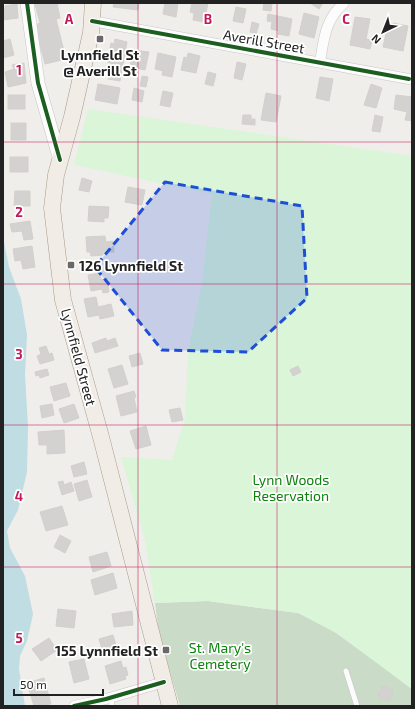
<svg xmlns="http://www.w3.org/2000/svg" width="415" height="709" viewBox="0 0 415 709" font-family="'Exo 2',sans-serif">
  <rect width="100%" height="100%" fill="#f0eeeb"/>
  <path fill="#cadbc8" d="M208,601L298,613C340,630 376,662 412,689V706H180L159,634L155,603Z"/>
  <path fill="#daf5d8" d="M88,109L412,156V689L336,633L298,613L208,601L155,603L145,541L121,457L172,460L185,418L188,352L202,284L212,194L74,165Z"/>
  <path fill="#bfdde2" d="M3,237L9,267L21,299L27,335L25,374L28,427L27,472L18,510L7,531L10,548L25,576L33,614L27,641L20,656L19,669L25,706H3Z"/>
  <g fill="#d4d2d0" stroke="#d3cfcc">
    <path d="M40,3H57L60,18L56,19L66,59L45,64L35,25L40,23L35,4Z"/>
    <path d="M114,3H139L138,10L113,7Z"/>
    <path d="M165,3H178L176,17L163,14Z"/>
    <path d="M192,3H208L204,22L193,20L194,13L190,12Z"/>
    <path d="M264,3H272L271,11L263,10Z"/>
    <path d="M310,3H323L319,9Z"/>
    <path d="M17,4L18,18L3,20V9H5V6Z"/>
    <path d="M236,7L246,9L243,23L233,21Z"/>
    <path d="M304,13L319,17L314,38L299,34Z"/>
    <path d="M268,14L292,19L289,36L278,34L279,31L271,29L272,22L267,21Z"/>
    <path d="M355,17L370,19L366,39L372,40L370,49L350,45Z"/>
    <path d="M252,22L259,24L256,34L250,32Z"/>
    <path d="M393,23L408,26L403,51L383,47L387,29L392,30Z"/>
    <path d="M10,39L14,55L3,58V41Z"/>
    <path d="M115,39L127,42L120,81L108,79L111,63L107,62L111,43L114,44Z"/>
    <path d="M133,50L149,52L145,70L130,67Z"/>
    <path d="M158,53L176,57L172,77L162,75L163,71L155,69Z"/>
    <path d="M188,53L200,56L196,73L181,70L184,57L187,58Z"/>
    <path d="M237,62L246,64L242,80L234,78Z"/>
    <path d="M24,63L26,83L8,87L5,72L14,69L12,65Z"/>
    <path d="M208,72L216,74L213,86L205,84Z"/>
    <path d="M142,76L148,77L146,87L140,86Z"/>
    <path d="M320,77L333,79L329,101L316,98Z"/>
    <path d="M98,84L120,88L117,104L95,100Z"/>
    <path d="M371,84L382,88L376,108L364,105Z"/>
    <path d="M134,88L144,91L142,102L132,100Z"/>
    <path d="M163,91L173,93L170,107L160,105Z"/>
    <path d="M266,93L281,96L276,122L261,120Z"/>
    <rect x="8" y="95" width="17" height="14"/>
    <path d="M396,95L412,97V121L405,120L407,112L394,109Z"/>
    <path d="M243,115H251V119H255V125L242,124Z"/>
    <path d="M375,115L383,117L380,132L372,131Z"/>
    <rect x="11" y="123" width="15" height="17"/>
    <rect x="10" y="157" width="18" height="15"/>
    <path d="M82,178L92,181L89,192L79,190Z"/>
    <path d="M128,187L145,190L142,205L125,202Z"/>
    <path d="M15,191H30V206H14Z"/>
    <path d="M89,206L109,207L108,218H104V222L88,221Z"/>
    <path d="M30,221L33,239L24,240L22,231L12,232L10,224Z"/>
    <path d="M105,236L106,242L113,241L114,252H103V255L91,256L90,252H87L86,237Z"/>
    <path d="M32,246L35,267L23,269L21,260L15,261L13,249Z"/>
    <path d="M100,273L101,280L107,278L109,292L103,293L102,289L91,291L88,275Z"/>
    <path d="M96,297L98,307L111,304L114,316L100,319L99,315L88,317L84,299Z"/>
    <path d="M106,338L107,341L115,338L118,346L95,353L92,343Z"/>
    <path d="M46,346L49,354L52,353L54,360L40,364L37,356L41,354L39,348Z"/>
    <path d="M140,353L143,364L132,367L129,356Z"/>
    <path d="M122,365L128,384L114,388L108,369Z"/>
    <path d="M298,366L301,372L293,376L290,370Z"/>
    <path d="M47,369L49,375L40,378L39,375L36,376L35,372Z"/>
    <path d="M66,383L70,396L54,401L50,387Z"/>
    <path d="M134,391L136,397L134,398L137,412L121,416L116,396Z"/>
    <path d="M52,404L54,415L42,418L40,406Z"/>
    <path d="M74,404L79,418L64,423L59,409Z"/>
    <path d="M180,408L183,420L172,422L169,410Z"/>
    <path d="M146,426L151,445L136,449L130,431Z"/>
    <path d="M64,430L65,453L47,454V445H39L38,432Z"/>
    <path d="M84,462L87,474L74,477L71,466Z"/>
    <path d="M87,480L92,497L79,501L74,484Z"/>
    <path d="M63,481L64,485L71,482L74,491L62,495L58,482Z"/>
    <path d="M62,506L68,525L46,531L40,512Z"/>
    <path d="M60,535L71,541L65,553L54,547Z"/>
    <path d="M107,552L111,566L93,572L89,557Z"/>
    <path d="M113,573L117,588L95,595L91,580Z"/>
    <path d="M58,609L76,611L74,628L56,626Z"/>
    <path d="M132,611L133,625L114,627L112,614Z"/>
    <path d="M113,635L118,652L104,656L99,639Z"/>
    <path d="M49,638L57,650L41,661L32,649Z"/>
    <path d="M84,659L89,679L74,683L69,662Z"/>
    <path d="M121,661L123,668L126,667L128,675L125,676L126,679L110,684L105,666Z"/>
    <path d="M44,678L51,704L34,706L27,683Z"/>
    <path d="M387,686L389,690L392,689L393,695L390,696L391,699L386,701L385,698L381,700L378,692L382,690L381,687Z"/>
  </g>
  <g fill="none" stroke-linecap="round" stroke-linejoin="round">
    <defs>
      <g id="service">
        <path d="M346,671L357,706"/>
        <path d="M111,698L112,706"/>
      </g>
      <g id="minor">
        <path d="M92,21L409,79"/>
        <path d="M320,62C324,38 325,20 344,3"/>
        <path d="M74,706L106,699L164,682"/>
      </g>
      <path id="tertiary" d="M27,3L38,83L60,160"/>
      <path id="primary" d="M93,3L91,33L72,117L56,175L52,208L63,300L101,437L170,706"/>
    </defs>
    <use href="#service" stroke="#c7c6c5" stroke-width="6"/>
    <use href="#minor" stroke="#c7c6c5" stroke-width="11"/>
    <use href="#tertiary" stroke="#c7c6c5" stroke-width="14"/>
    <use href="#primary" stroke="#a79a86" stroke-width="17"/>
    <use href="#service" stroke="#fdfcfc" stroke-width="5"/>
    <use href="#minor" stroke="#fdfcfc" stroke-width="10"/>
    <use href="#tertiary" stroke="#fdfcfc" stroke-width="13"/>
    <use href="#primary" stroke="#f2ece7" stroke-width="16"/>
    <defs>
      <g id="cycleway">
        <path d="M27,3L38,83L60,160"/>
        <path d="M92,21L409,79"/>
        <path d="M74,706L106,699L164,682"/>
      </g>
    </defs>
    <use href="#cycleway" stroke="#fff" stroke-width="6"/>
    <use href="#cycleway" stroke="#1b5e20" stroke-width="4"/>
  </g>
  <path fill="#1d4ed8" fill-opacity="0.2" stroke="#1d4ed8" stroke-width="3" stroke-dasharray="8 5" stroke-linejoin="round" d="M165,182L302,206L307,298L248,352L162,350L95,267Z"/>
  <path fill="none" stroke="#c2185b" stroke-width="1" stroke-opacity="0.55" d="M138,3V706M277,3V706M3,142H412M3,284H412M3,425H412M3,567H412"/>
  <g fill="#6a6968" stroke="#fff" stroke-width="1.5">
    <rect x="96" y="35" width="8" height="8" rx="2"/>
    <rect x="67" y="261" width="8" height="8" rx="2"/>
    <rect x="162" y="646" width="8" height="8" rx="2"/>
  </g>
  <g text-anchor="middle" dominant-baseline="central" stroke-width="3.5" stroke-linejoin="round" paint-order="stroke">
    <g font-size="14" fill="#222" stroke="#fff">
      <text transform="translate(264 41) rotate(10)">Averill Street</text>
      <text transform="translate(79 357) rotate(75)">Lynnfield Street</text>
    </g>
    <g font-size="14" font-weight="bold" fill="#222" stroke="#fff">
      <text x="100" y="54">Lynnfield St<tspan x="100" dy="16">@ Averill St</tspan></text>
      <text x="79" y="265" text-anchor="start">126 Lynnfield St</text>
      <text x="158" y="650" text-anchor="end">155 Lynnfield St</text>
    </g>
    <g font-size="14" fill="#0d830e" stroke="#fff">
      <text x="291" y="479">Lynn Woods<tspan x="291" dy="16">Reservation</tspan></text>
      <text x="220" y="647">St. Mary's<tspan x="220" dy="16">Cemetery</tspan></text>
    </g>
  </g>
  <g font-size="13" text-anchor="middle" font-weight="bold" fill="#c2185b" stroke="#fff" stroke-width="3.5" stroke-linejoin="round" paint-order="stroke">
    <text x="69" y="24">A</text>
    <text x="208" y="24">B</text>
    <text x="346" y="24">C</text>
    <text x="19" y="75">1</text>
    <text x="19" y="217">2</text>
    <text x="19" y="359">3</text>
    <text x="19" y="501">4</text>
    <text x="19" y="643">5</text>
  </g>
  <rect width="415" height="709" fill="none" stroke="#222222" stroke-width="8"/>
  <g transform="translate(383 32) rotate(223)" stroke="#ffffff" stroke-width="3" paint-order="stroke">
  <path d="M0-3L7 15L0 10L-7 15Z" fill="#222222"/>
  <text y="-6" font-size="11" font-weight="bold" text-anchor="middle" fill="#222222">N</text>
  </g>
  <path d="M14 689v6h89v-6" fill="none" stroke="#222222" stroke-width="2"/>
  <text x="20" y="689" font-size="12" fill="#222222" stroke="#ffffff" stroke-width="3" paint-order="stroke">50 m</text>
</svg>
